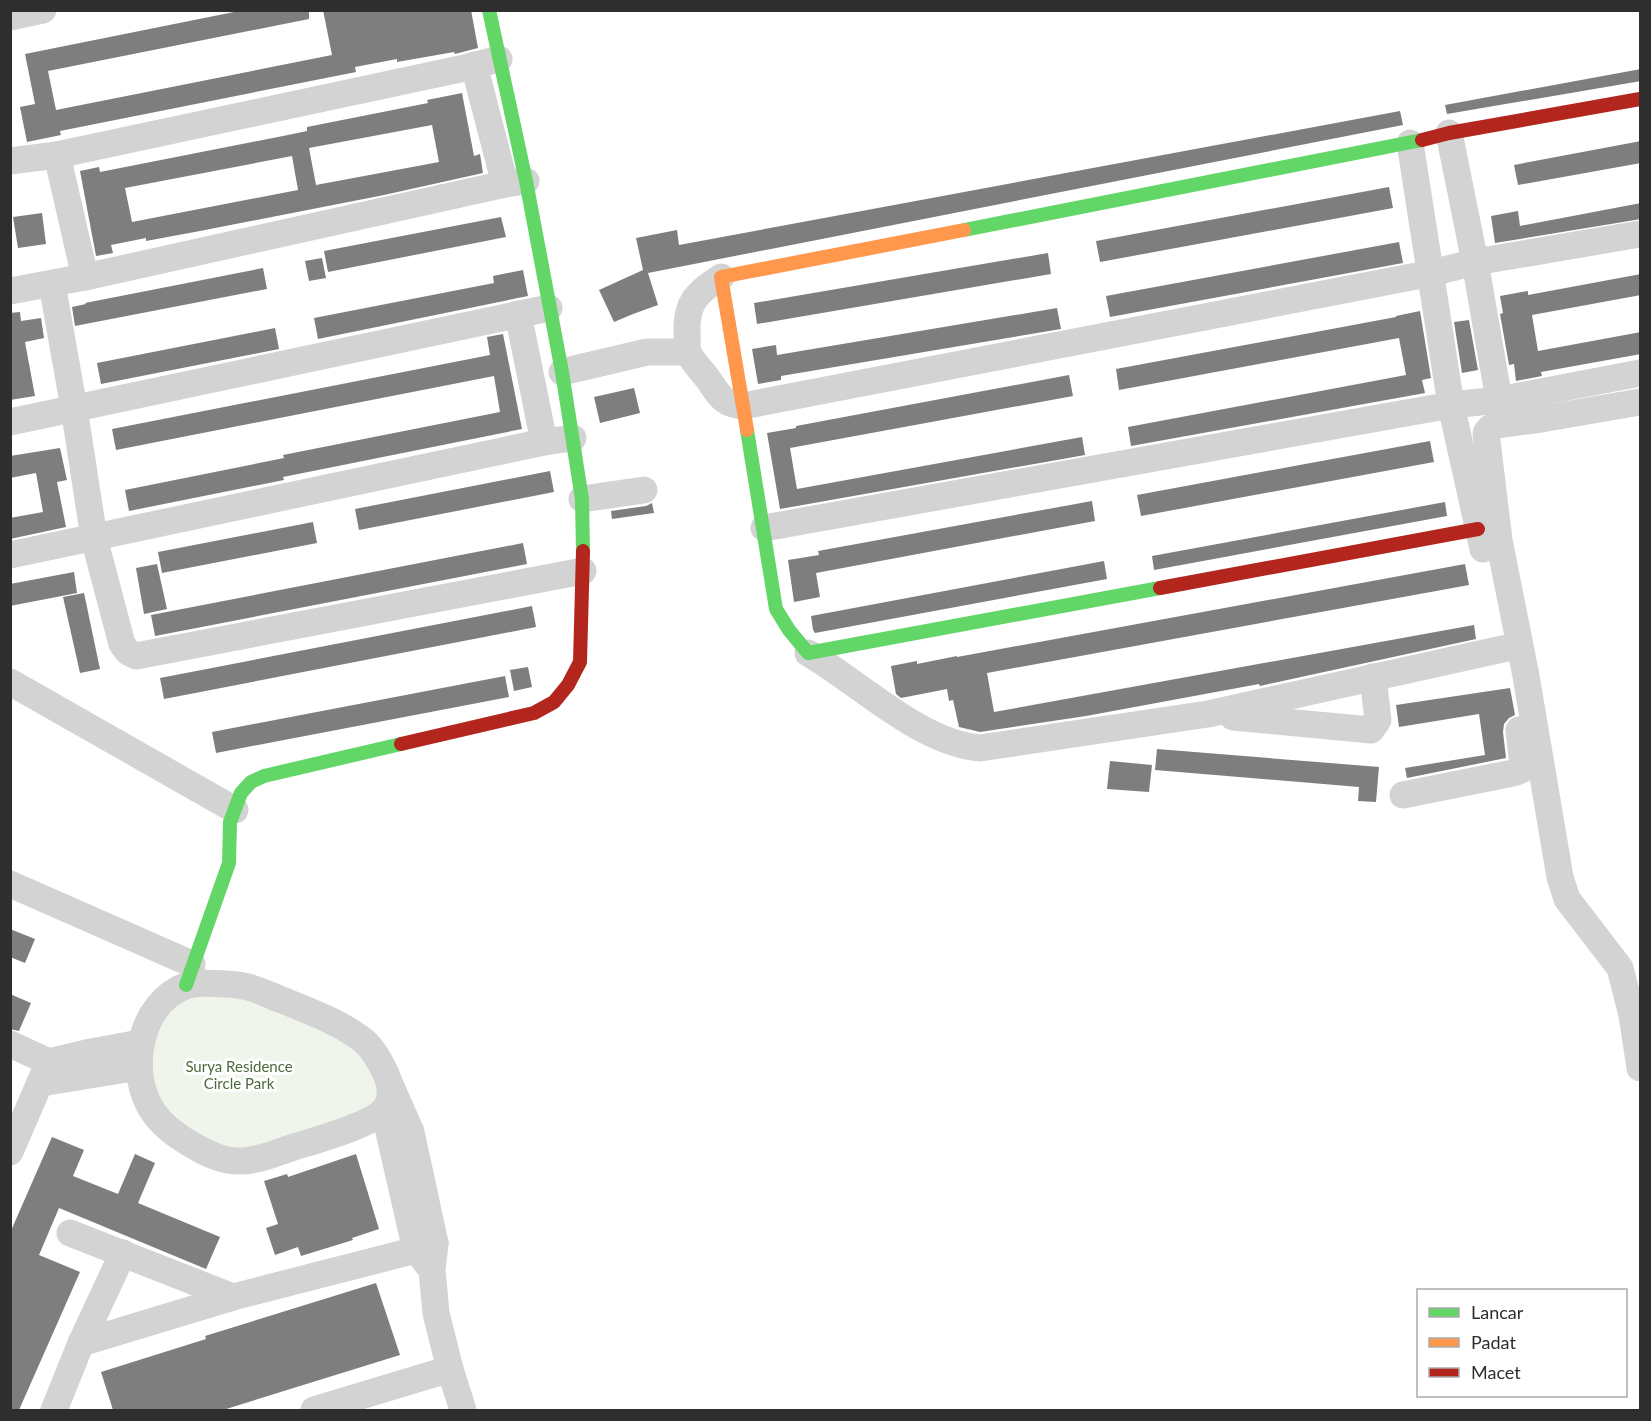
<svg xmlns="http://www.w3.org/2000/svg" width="1651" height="1421" viewBox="0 0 1651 1421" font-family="Lato,sans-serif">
  <rect width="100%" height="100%" fill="#fff"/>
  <path fill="#f0f5eb" d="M203,983L361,1038L389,1101L256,1159L161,1121L146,1027Z"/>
  <g fill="#7e7e7e" fill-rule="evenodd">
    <path d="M244,10H309V19L48,71L56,110L332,55L323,10H471L478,48L455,54L454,52L397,62V59L355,67L356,72L60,131L61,135L27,142L20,107L35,104L25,54Z"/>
    <path d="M1641,69V81L1447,114L1445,105Z"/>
    <path d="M462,93L474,156L480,154L483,173L384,195L200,231L146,241V238L111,245L113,253L96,256L80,171L99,167L100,172L288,135L307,131V127L428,103L427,100ZM432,125L439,162L316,185L309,148ZM292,156L298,190L132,222L125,188Z"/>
    <path d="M1400,111L1403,125L648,273L658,305L633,314L614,322L599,290L643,270L636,238L677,230L679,245Z"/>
    <path d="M1641,141V163L1518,185L1514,165Z"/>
    <path d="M1389,187L1393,208L1100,262L1096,241Z"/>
    <path d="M1641,203V219L1495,243L1491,216L1518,211L1520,226Z"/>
    <path d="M42,213L46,244L18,248L13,217Z"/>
    <path d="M501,217L506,237L328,272L324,251Z"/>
    <path d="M1399,242L1403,263L1110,317L1106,296Z"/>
    <path d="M1048,253L1051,274L757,324L754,303Z"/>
    <path d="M322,258L326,278L309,281L305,261Z"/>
    <path d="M263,268L267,289L75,326L72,307L86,304L85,303Z"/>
    <path d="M523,270L528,296L318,339L314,318L494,283L493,276Z"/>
    <path d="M1641,274V295L1532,315L1538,351L1641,332V354L1541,372L1542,376L1516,381L1514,364L1509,365L1500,314L1503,313L1500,296L1528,291V295Z"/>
    <path d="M1057,308L1061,329L781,376V380L758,384L752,349L776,345L777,355Z"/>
    <path d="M1420,311L1431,378L1422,380L1425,393L1131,446L1128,427L1406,375L1399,338L1119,390L1116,369L1396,317V316Z"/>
    <path d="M20,312L21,321L41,318L44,338L25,342L35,396L10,400V313Z"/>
    <path d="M1469,320L1478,370L1462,373L1454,322Z"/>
    <path d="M275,328L279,349L101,384L97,363Z"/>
    <path d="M503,334L522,429L283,477L284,480L129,511L125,490L284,458L283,455L500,412L494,376L116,450L112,429L490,355L487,337Z"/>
    <path d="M1069,375L1073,396L790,448L797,489L1082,437L1085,455L780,509L767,433L796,428V426Z"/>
    <path d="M634,388L640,413L600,423L594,397Z"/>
    <path d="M1430,441L1434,462L1141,516L1137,495Z"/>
    <path d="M60,448L67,480L57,482L66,527L10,539V518L43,512L36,473L10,478V456Z"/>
    <path d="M550,471L554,492L359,530L355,509Z"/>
    <path d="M1092,501L1095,521L816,573L820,597L794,602L788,560L819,555L818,551Z"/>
    <path d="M1445,502L1447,516L1154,570L1152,556Z"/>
    <path d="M652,503L654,513L612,519L611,511L646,506Z"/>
    <path d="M313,522L317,543L162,573L158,552Z"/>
    <path d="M523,543L527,564L155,636L151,615Z"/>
    <path d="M1104,561L1107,579L815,633L813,630L811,616Z"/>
    <path d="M157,564L167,609L144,614L136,568Z"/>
    <path d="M1465,564L1469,585L987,673L994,712L1474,625L1476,639L1278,682L1260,686L1259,684L1086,716L980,732L959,727L953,700L949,701L947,689L901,698L896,694L891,666L917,661V664L957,656V657Z"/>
    <path d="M74,572L77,593L10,606V584Z"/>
    <path d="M84,593L100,669L80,673L63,597Z"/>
    <path d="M532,606L536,627L164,699L160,678Z"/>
    <path d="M528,667L532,687L514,691L510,670Z"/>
    <path d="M505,676L509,697L216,753L212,732Z"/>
    <path d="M1510,688L1515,715L1509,718L1504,724L1503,732L1506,758L1407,778L1405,768L1485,755L1479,714L1399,727L1396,705Z"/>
    <path d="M1157,749L1379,767L1376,802L1358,801L1359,787L1155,770Z"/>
    <path d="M1110,761L1152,765L1149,792L1107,789Z"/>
    <path d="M10,929L35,939L25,963L10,957Z"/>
    <path d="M10,994L31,1003L19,1031L10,1029Z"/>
    <path d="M52,1137L84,1150L73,1176L118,1194L135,1154L155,1163L138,1203L220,1237L206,1269L59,1208L39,1255L80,1272L19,1410H10V1233Z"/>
    <path d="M356,1154L379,1229L352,1238L353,1240L301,1256L298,1247L275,1255L266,1228L278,1224L264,1181L287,1174L288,1177Z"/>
    <path d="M376,1283L400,1355L223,1410H113L101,1372L206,1339L205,1336Z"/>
  </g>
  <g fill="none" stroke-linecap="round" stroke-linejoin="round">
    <g stroke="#d3d3d3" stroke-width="27">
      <path d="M10,17L43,10"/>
      <path d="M474,65L505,184"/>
      <path d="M1449,133L1475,262L1499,400"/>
      <path d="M1410,143L1451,405L1483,549"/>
      <path d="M57,155L85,277"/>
      <path d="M10,161L57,155L460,69L499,59"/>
      <path d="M721,277C696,293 686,303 687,333C688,339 686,347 688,352C691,360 703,372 708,379C719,395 722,404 743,406L1432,273L1475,262L1640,234"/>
      <path d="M52,284L74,408L94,538L122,644L128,652L136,656L583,571"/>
      <path d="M10,291L85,277L505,184L526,181"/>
      <path d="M518,314L544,442"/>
      <path d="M562,372L647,352H688"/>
      <path d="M1640,402L1541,419L1496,425L1490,428L1486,433L1499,540L1526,676L1560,877L1567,899L1620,968L1632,1015L1640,1068"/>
      <path d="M10,422L549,308"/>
      <path d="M582,499L644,490"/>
      <path d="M764,528L1451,405L1499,400L1640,373"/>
      <path d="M10,555L544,442L573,438"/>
      <path d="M808,653C860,683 920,743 980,748L1208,714L1507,648"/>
      <path d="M10,682L235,810"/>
      <path d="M1233,717L1371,730L1378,720L1373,677"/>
      <path d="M1403,795L1513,773L1521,770L1523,766L1519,730"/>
      <path d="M10,884L192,964"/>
      <path d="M203,983C218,984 233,983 248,987C260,990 271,996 282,1000C309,1011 337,1021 360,1038C372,1046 380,1061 386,1074C391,1086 393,1098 385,1109C374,1124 314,1141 294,1147C278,1152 258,1161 241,1161C224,1162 208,1154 194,1146C176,1136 157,1122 148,1103C129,1064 141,1004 185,986C190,984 197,984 203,983Z"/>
      <path d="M10,1044L49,1062L91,1052L140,1043"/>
      <path d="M389,1082L411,1132L435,1243L432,1270L436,1313L450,1369L463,1410"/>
      <path d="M41,1083L139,1067"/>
      <path d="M384,1110L416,1250L428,1265"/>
      <path d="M10,1152L47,1066"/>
      <path d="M70,1233L233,1297"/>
      <path d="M81,1343L233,1297L416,1250L435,1243"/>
      <path d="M54,1410L81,1343L123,1253"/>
      <path d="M314,1410L450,1369"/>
    </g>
    <g stroke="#63d668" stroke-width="14">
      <path d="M489,10L526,181L562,372L582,499L583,551"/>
      <path d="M964,230L1422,140"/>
      <path d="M747,430L776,609L789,630L808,653L1160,588"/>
      <path d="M186,985L229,863L230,822L241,793L251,782L264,776L401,744"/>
    </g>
    <path stroke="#ff974d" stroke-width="14" d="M747,430L721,277L964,230"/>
    <g stroke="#b3261e" stroke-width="14">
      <path d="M1422,140L1449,133L1640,99"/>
      <path d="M1160,588L1478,529"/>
      <path d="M401,744L534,713L554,702L568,685L580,662L583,551"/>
    </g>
  </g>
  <g text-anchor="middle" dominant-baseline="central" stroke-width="6" stroke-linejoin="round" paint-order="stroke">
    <g font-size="15" fill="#4d6a3b" stroke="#fff">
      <text x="239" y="1066">Surya Residence<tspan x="239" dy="17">Circle Park</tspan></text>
    </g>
  </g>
  <rect width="1651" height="1421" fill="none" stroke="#2e2e2e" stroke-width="24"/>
  <rect x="1417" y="1289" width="210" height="108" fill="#ffffff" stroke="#ababab" stroke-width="1.5"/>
  <rect x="1429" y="1308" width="30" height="9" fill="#63d668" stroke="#ababab" stroke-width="1.5"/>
  <text x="1471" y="1319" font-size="18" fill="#2e2e2e">Lancar</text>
  <rect x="1429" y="1338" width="30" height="9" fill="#ff974d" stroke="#ababab" stroke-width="1.5"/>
  <text x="1471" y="1349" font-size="18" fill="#2e2e2e">Padat</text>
  <rect x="1429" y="1368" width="30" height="9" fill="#b3261e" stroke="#ababab" stroke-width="1.5"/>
  <text x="1471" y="1379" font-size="18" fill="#2e2e2e">Macet</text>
</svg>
